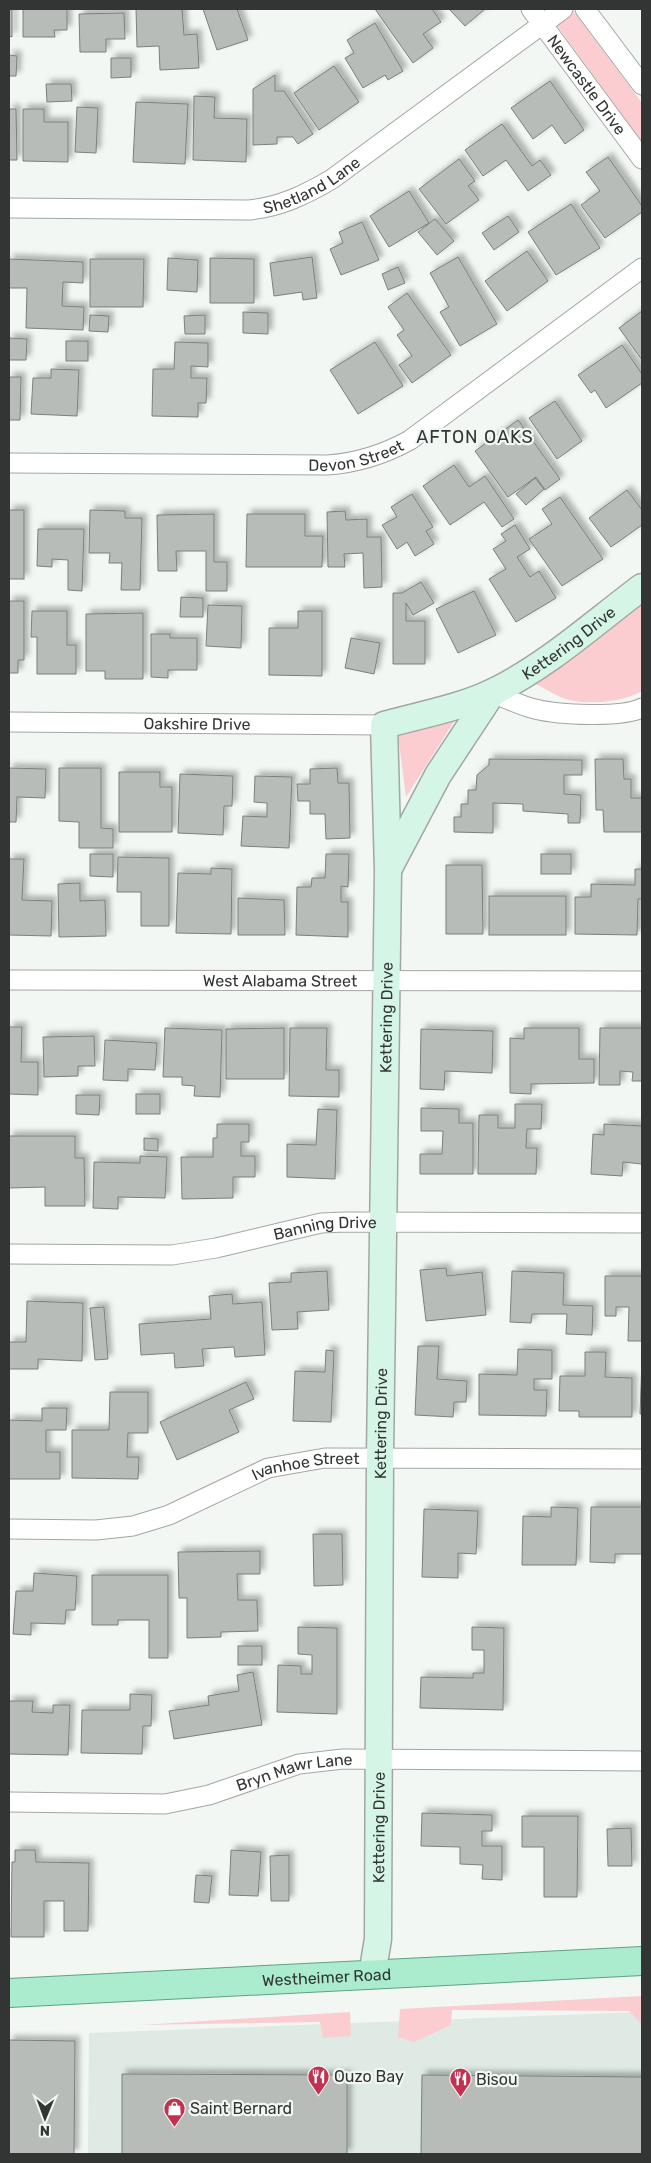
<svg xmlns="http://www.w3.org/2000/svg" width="651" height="2163" viewBox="0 0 651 2163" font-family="Rubik,sans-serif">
  <defs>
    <filter id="shadow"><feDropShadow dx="4.5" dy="-4.5" stdDeviation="2.5" flood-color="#0004"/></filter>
  </defs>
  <rect width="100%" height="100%" fill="#f2f7f4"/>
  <path fill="#deeae3" d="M642,2012V2154H88L89,2033Z"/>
  <g fill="#fbcdd0">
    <path d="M545,9H572L642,103V142Z"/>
    <path d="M642,604V691C623,702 590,705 569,700C558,697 546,689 536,684V679Z"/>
    <path d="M455,720L406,797L398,735Z"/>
    <path d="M642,1996V2024L629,2011L452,2010L451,2025L414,2042L398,2037L400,2009Z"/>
    <path d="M350,2012L351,2036L323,2038L320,2022L141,2025Z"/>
  </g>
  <g fill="#b7bcb9" stroke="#7b807d" filter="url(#shadow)">
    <path d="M9,9H12V37L9,36Z"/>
    <path d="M23,9H67V30H54L55,37H23Z"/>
    <path d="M136,9H182L184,35L197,34L199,68L160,70L159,46L137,47Z"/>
    <path d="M203,9H237L248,40L217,50Z"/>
    <path d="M375,9H432L441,22L423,34L433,48L413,63Z"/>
    <path d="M449,9H485L465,26Z"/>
    <path d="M124,13L125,39H106V52H80L79,14Z"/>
    <path d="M375,23L403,71L388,80L385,75L363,88L345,58L354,53L347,40Z"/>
    <path d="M9,55L17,56L16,76H9Z"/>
    <path d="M111,58H131V77L111,78Z"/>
    <path d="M334,66L359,102L319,130L294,93Z"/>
    <path d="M275,75V91H284L313,134L298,144L293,137H277V144L253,145V89Z"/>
    <path d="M550,81L584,130L565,144L552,125L533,139L511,108Z"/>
    <path d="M46,84H71L72,101L47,102Z"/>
    <path d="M194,96L215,97L214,118L247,119L246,162L193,160Z"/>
    <path d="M136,102L188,104L185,164L133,162Z"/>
    <path d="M77,107L98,108L96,153L75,152Z"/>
    <path d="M9,109H16L17,160H9Z"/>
    <path d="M23,109H44V122H68V162L23,161Z"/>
    <path d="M502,124L532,166L540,160L551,175L528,191L506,160L483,176L465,150Z"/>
    <path d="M608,157L642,206V212L605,238L581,205L600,191L586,172Z"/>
    <path d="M459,159L475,181L468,186L479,200L446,224L419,189Z"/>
    <path d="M409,191L429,223L389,247L370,216Z"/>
    <path d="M571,204L600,248L556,275L528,232Z"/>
    <path d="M508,216L519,232L494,250L482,233Z"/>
    <path d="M435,219L454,241L437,255L418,232Z"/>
    <path d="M362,222L379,260L341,275L330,249L343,243L339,232Z"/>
    <path d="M527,251L548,281L507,311L485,281Z"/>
    <path d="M312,257L317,298L303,300L302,292L274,296L270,263Z"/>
    <path d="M458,257L497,324L460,346L440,312L449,307L430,273Z"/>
    <path d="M168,258L198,260L197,292L167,290Z"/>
    <path d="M210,258L254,259V303H210Z"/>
    <path d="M9,259L83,262V283L63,282L62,306L84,307L83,330L26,328L27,288H9Z"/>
    <path d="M90,259H144L143,307H90Z"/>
    <path d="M398,267L405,283L388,290L382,274Z"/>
    <path d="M407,293L451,355L412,383L399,365L412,356L397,335L404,330L388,307Z"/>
    <path d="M642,311V360L619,328Z"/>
    <path d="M243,312L268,313V334L243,333Z"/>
    <path d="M90,315L109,316L108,332L89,331Z"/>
    <path d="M205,315V334H185L184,316Z"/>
    <path d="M9,338L27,339L26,360H9Z"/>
    <rect x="66" y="341" width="22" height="20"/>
    <path d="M175,342L208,343V367L191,366V378H207L206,403H198V417L152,416L153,369H174Z"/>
    <path d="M375,342L403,386L358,414L330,370Z"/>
    <path d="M622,345L642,374V383L606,408L595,390L591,393L578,375Z"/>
    <path d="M51,369L79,370L77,416L31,414L33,378H51Z"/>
    <path d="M9,377H21L20,420H9Z"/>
    <path d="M555,401L582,441L557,459L529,418Z"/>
    <path d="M518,420L560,479L545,490L536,477L508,497L475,451Z"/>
    <path d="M454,465L469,487L485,476L514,519L502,527L484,502L450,525L423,486Z"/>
    <path d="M535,478L544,489L526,505L516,494Z"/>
    <path d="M627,490L642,510V525L611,547L589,518Z"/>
    <path d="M412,494L433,527L426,531L434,544L415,556L407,542L397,549L382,525L397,517L391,507Z"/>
    <path d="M560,497L603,559L562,586L529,539L552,524L542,509Z"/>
    <rect x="9" y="510" width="15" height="69"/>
    <path d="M90,510L125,511V518H142L140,590H121L122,563H109L110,553H89Z"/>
    <path d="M345,511L346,520L367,519V537H381L382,587L364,588L363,553L344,554L345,567H328L327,512Z"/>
    <path d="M214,514V562H227V591H206V551H176L177,571H158L157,515Z"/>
    <path d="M247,514H305V536H323L322,567H246Z"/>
    <path d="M515,525L530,549L517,557L530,577L539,571L556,598L516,622L489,579L506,569L493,549L506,541L501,534Z"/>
    <path d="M38,529H84L82,591L68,590V560L52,559V567L37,566Z"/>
    <path d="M421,582L434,603L413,615L406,603V621H425V664H393V593H402Z"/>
    <path d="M474,591L496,635L458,653L436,609Z"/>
    <path d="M181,597L203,598V617H180Z"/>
    <path d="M9,601H24V660H18V673H9Z"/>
    <path d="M208,605L242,606L241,648L206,646Z"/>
    <path d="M32,611H67V645H76V674H37V637H31Z"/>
    <path d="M298,611H322V676L269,675V628H298Z"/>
    <path d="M143,613V679H105V671H86V614Z"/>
    <path d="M151,634H170V638H197V670H168V678L151,677Z"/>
    <path d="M351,638L380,643L374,674L345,668Z"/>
    <path d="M489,759L582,760V775H564V794L581,795L580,823H568V814L523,811V804L493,803V833L454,832V817H461V804H468V790H476L477,775L489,765Z"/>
    <path d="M595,759H623L624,779H631V798H642V832H604L603,810H596Z"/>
    <path d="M9,768L46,769L45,798L17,797L16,822H9Z"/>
    <path d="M59,768H101V828L113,829V848H79V822L59,821Z"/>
    <path d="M337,768L338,783H349L350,838L326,839L325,814H310V801H298L297,784H310V769Z"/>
    <path d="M119,772H160V787H172V832H119Z"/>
    <path d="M180,774L233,776L232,806H224L223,835L178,833Z"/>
    <path d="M255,776L292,777L289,848L241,846L243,816L267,817V803L254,802Z"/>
    <path d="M90,854H113V877L90,876Z"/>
    <path d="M326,854H349L348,887L341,886V902H348V937L296,935L297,887H311L312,878H325Z"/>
    <rect x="541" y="854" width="30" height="20"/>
    <path d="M118,857L169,858V926H141V892H117Z"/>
    <path d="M9,859H24L22,900L52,901L51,936L9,935Z"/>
    <path d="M446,865H482L483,934H446Z"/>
    <path d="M211,868L232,869L231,934L176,933L178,873L211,874Z"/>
    <path d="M635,869H642V899H638L637,935L575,934V897H591V884L635,885Z"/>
    <path d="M80,883V901L105,900L106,936L59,937L58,884Z"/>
    <rect x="489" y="896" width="77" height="39"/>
    <path d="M238,898L284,900L285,935H238Z"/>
    <path d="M9,1027H22L21,1062H38V1095L9,1094Z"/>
    <path d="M165,1028L222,1030L220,1097L194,1096L195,1086L182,1085V1077H163Z"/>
    <path d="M284,1028V1079H226V1029Z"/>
    <path d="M290,1028H327L326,1070H339V1097L289,1096Z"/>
    <path d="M524,1028H579V1059H594V1083L531,1084V1094L510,1093V1038L524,1039Z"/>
    <path d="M600,1028H642V1081H632L633,1072L620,1071V1085H599Z"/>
    <path d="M421,1029L493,1031L492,1073L445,1071L444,1090L420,1089Z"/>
    <path d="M94,1036L95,1066H78V1076L44,1077L43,1037Z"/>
    <path d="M105,1040L157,1043L155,1070L128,1069V1081L103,1080Z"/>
    <rect x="136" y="1094" width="24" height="20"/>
    <path d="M76,1095H100L99,1115L76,1114Z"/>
    <path d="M515,1104H542L541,1129H527L526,1148H537L536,1174H478L479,1115H498V1128H515Z"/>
    <path d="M421,1108L459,1109V1123H473V1174H420V1154H442L443,1131H421Z"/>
    <path d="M318,1109L337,1110L335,1179L287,1177V1144L316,1145Z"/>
    <path d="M217,1124H249V1142H241V1156H255V1177H233V1198L182,1199L181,1157H213V1138H217Z"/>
    <path d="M604,1124L642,1126V1164L623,1162L622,1176L591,1174L593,1134L604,1135Z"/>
    <path d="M9,1136H75V1158H84L85,1206H45V1187L9,1188Z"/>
    <path d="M144,1138L158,1139V1151L144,1150Z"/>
    <path d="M140,1156L167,1157L165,1198L118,1197V1209L93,1208L94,1162L140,1163Z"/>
    <path d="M446,1268L447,1276L482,1272L486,1315L426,1321L420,1270Z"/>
    <path d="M327,1271L329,1310L297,1312L298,1329L272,1330L269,1283L291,1282V1273Z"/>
    <path d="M512,1271L564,1273L563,1305L593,1306L592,1335L566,1334L567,1314H532L531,1323L510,1322Z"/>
    <path d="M605,1276H642V1341H628L629,1307H616V1316H605Z"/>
    <path d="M232,1294L233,1304L262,1302L265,1355L235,1357L234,1347L202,1349L204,1366L175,1368L174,1353L141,1355L139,1324L211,1319L209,1296Z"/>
    <path d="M27,1301L83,1303L82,1361L38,1359V1369H9V1342H26Z"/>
    <path d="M104,1307L108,1359L95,1360L90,1308Z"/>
    <path d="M418,1346H439L437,1379L467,1381L466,1402H454L453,1417L415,1415Z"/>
    <path d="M518,1349L552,1350V1379H534V1390H547L546,1416L479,1415V1374L517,1375Z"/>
    <path d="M326,1350L334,1351L331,1422L293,1421L295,1371L325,1372Z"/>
    <path d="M585,1352H606L605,1377L632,1378V1417H579V1411H559L560,1376H585Z"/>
    <path d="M642,1360V1414H640Z"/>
    <path d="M246,1382L254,1399L229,1410L239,1432L177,1460L160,1422Z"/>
    <path d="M110,1392H148V1433H128L127,1457H139L138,1479L72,1478V1430H109Z"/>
    <path d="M42,1408H67L66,1430H46V1452H60V1479H9V1420L42,1421Z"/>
    <path d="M551,1507L578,1508L576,1565H522L523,1516L551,1517Z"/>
    <path d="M591,1507H642V1554H615V1563L590,1562Z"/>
    <path d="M424,1509L478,1511L476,1554L458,1553V1578L422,1577Z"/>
    <path d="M313,1534H342L343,1585L314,1586Z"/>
    <path d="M260,1551V1574H237L238,1600H257L258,1631L221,1632V1637L187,1638V1598H179L178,1552Z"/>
    <path d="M34,1573L77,1576L75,1610H66L65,1624L31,1623V1635L13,1634L16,1591H33Z"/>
    <path d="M92,1575H168V1658H149V1620H118V1625H92Z"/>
    <path d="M298,1627L337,1628V1714L277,1712L278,1665L301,1666V1674H312V1655L298,1654Z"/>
    <path d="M472,1627L504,1628L503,1710L420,1708L421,1677L473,1678V1673H484V1650H472Z"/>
    <rect x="238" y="1646" width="24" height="19"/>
    <path d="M253,1672L262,1725L174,1739L169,1711L209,1705L208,1696L239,1691L237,1675Z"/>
    <path d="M130,1694L152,1695L151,1726H143L142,1754L81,1753L82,1710H130Z"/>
    <path d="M9,1701H33L32,1712L53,1713V1705H70L68,1755L9,1754Z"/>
    <path d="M422,1813L492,1815V1831H482V1846H502V1880L482,1879L483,1865L460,1864V1847L421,1846Z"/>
    <path d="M522,1816H578L577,1897H544V1847H522Z"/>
    <path d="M631,1828L632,1866H608L607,1829Z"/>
    <path d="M15,1850H35L36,1862L89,1863L88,1931H64V1901H44V1937H11L12,1862H15Z"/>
    <path d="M231,1850L261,1852L258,1896L229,1895Z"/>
    <path d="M289,1855V1901H271L270,1856Z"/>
    <path d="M196,1875L212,1876L209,1903L194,1902Z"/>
    <path d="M9,2040L75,2041L74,2154H9Z"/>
    <path d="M122,2074L347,2075V2154H122Z"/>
    <path d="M422,2075L642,2077V2154H421Z"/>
  </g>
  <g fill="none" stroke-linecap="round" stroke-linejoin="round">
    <defs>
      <g id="street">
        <path id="s1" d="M531,9L642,159"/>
        <path d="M585,9L642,85"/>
        <path id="s2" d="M9,208L249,210C280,207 305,195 332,179L563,9"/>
        <path id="s3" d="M9,463L327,465C358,463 383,455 410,440L642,268"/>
        <path d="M492,693C506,698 521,706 535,709C559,715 621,718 642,708"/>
        <path id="s4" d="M9,722L384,725"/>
        <path id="s5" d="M9,980L642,981"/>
        <path id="s6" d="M9,1254L172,1255L216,1248L321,1223L346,1222L642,1223"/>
        <path id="s7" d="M9,1529L96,1530L133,1526L169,1515L268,1468L325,1458L642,1459"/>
        <path id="s8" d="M9,1802L165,1804L209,1795L299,1764L343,1759L642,1761"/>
      </g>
      <g id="secondary">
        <path d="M390,866L438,775L492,693"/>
        <path id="s9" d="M372,1975L378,1939L380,1457L388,871L384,725C420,715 460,708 493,692C547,666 594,623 642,587"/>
      </g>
      <g id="primary">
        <path id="s10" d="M9,1993L642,1961"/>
      </g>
    </defs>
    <use href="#street" stroke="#a2a7a4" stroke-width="21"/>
    <use href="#secondary" stroke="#a2a7a4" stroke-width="29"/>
    <use href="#primary" stroke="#5ca482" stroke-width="30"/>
    <use href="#street" stroke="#fff" stroke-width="19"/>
    <use href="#secondary" stroke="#d5f5e6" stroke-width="26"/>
    <use href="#primary" stroke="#aaeccd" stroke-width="28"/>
  </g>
  <defs>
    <symbol id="restaurant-pin" viewBox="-11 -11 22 30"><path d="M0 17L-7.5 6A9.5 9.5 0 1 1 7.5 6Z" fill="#c23250" stroke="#f2f7f4"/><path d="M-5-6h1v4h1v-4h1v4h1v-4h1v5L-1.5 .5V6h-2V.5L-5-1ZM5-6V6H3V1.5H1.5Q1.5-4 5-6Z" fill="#fff"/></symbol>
    <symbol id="shop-pin" viewBox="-11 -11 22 30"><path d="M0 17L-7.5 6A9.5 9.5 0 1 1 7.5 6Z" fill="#c23250" stroke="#f2f7f4"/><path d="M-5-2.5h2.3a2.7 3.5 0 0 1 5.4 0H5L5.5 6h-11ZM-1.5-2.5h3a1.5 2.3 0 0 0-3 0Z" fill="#fff"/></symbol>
  </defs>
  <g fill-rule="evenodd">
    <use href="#restaurant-pin" x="306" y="2064" width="25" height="34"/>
    <use href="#restaurant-pin" x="448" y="2066" width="25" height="34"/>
    <use href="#shop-pin" x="162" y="2096" width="25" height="34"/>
  </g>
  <g text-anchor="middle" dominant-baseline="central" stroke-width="4.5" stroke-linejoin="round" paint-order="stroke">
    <g font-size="16" fill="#333534" stroke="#f2f7f4">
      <text stroke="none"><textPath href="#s1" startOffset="94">Newcastle Drive</textPath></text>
      <text stroke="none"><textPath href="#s2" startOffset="308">Shetland Lane</textPath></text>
      <text stroke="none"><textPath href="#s3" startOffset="348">Devon Street</textPath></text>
      <text stroke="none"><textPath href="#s9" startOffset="1455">Kettering Drive</textPath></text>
      <text stroke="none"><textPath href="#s4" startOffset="188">Oakshire Drive</textPath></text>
      <text stroke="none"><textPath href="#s5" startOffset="271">West Alabama Street</textPath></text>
      <text stroke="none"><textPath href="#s9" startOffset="958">Kettering Drive</textPath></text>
      <text stroke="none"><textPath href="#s6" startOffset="319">Banning Drive</textPath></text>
      <text stroke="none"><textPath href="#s9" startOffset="552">Kettering Drive</textPath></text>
      <text stroke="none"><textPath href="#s7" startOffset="309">Ivanhoe Street</textPath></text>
      <text stroke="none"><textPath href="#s8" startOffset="290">Bryn Mawr Lane</textPath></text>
      <text stroke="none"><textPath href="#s9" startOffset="148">Kettering Drive</textPath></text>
      <text stroke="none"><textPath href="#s10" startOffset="318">Westheimer Road</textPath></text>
    </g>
    <g font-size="16" fill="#333534" stroke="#f2f7f4" text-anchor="start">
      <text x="334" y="2076">Ouzo Bay</text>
      <text x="476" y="2079">Bisou</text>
      <text x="190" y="2108">Saint Bernard</text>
    </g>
    <g font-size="18" letter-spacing="1" fill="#323634" stroke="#f2f7f4">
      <text x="475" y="437">AFTON OAKS</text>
    </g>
  </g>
  <rect width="651" height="2163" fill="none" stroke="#333534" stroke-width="20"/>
  <g transform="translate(45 2118) rotate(181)" stroke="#f2f7f4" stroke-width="4" paint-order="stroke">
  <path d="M0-4L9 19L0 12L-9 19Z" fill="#333534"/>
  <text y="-8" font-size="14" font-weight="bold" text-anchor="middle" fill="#333534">N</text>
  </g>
</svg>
